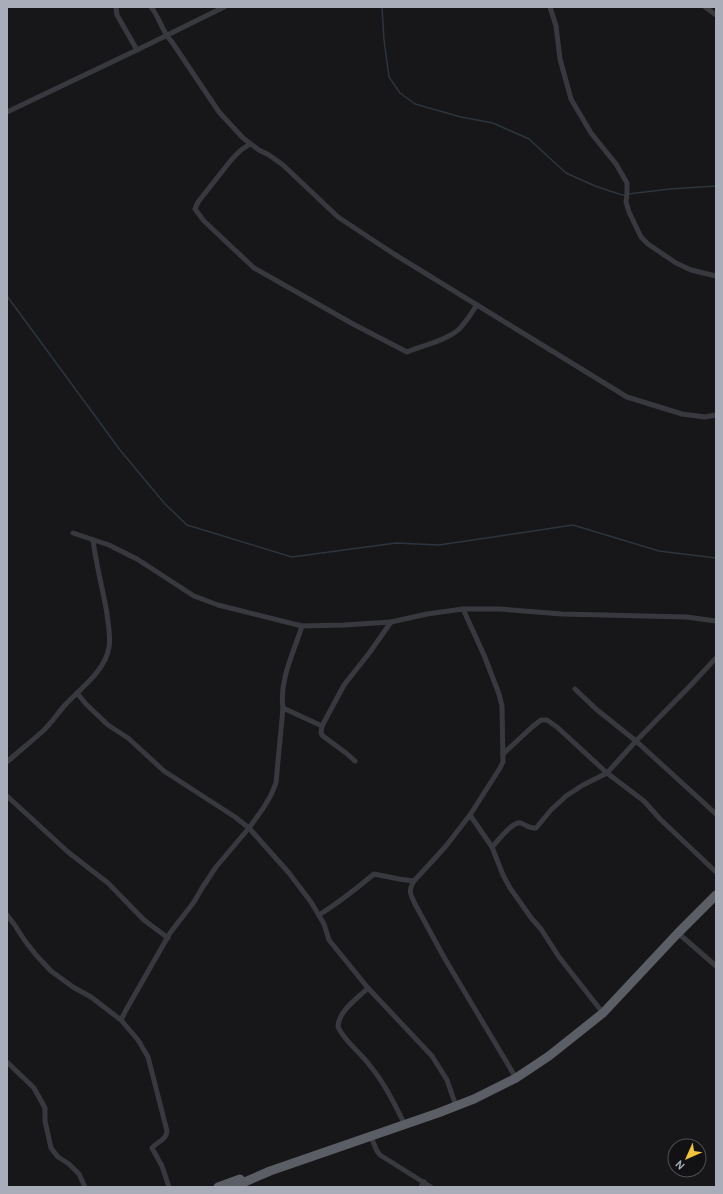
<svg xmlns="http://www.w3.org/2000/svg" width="723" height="1194" viewBox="0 0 723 1194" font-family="Cabin,sans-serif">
  <rect width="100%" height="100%" fill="#171719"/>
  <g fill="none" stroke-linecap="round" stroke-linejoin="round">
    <g stroke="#2d353d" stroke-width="1.5">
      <path d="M382,7L384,40L389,77L400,93L415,104L461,117L493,123L529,139L566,173L595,186L622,195H625"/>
      <path d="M628,194L670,189L716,186"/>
      <path d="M7,296L120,450L165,504L187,525L292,557L396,543L439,545L573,525L659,551L716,558"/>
    </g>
    <g stroke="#38393e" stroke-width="5">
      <path d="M116,7L117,15L137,50"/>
      <path d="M151,7C160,18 162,32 172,42L219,112L243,138L259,150L269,155L283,165L338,217L394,254L627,397L682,414L705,417L716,415"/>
      <path d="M550,7L556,26L560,59L571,99L591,133L616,164L627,183V194L626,202L629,212L641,237L648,244L676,263L691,270L716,276"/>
      <path d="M705,7L716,15"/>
      <path d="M7,112L137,50L224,7"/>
      <path d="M250,144L241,150L232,159L198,202L195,209L204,221L254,268L353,324L407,352C421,346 447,340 458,330C466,323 471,313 477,305"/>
      <path d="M73,533L109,545L137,559L194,596L218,605L302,626"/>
      <path d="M575,689L596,709L636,741L716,814"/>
      <path d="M77,693L86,704L108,725L128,738L164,771L235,817L249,828L289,873L311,902L324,924L329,940L368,988C358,998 338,1011 338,1027C345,1042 361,1053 371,1067C385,1084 395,1105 405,1125"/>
      <path d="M283,708L322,726L344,685L370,652L391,622"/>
      <path d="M322,726L321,733L323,736L346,753L355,761"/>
      <path d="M503,754L532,727L541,720H547L557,727L607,773L644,801L660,819L716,872"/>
      <path d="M7,762C19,751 32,741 44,730C52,722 58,713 65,705C80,689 106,670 109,647C111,637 108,624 107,614C103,589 96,565 93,540"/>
      <path d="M7,796L68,852L108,883L144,920L168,938"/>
      <path d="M470,815L492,847L503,875L510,888L532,919L541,929L559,957L603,1013"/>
      <path d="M492,847C498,841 512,821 521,823C526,825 530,829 536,828L551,810L566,796L583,785L607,773L636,741L690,686L716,658"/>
      <path d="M414,881L446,846L470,815L500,768L503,762L502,706L499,694L484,655L463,609"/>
      <path d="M7,915L14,924L25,941L36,955L51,971L73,987L91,997L121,1020"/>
      <path d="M319,915C338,903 356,889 374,874L399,879L414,881C408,891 410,893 415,904L445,959L516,1078"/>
      <path d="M678,933L716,966"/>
      <path d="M368,988L432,1056L447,1080L456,1106"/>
      <path d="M7,1062L34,1088L45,1108V1121L51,1148L58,1157L69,1164L79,1174L85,1187"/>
      <path d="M371,1137L377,1151L380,1155L431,1187"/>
      <path d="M169,1187L162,1166L152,1148C157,1141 166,1141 167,1131L148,1057L138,1040L121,1020L126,1010L170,933L194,902L202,888L216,867L249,828L264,807L271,795L276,783L283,708C279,680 294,652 302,626L344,625L391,622L427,614L463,609H500L562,614L686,617L716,621"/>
      <path d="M421,1187L424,1182"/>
    </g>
    <g stroke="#5c5e66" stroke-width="9">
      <path d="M218,1187L240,1179"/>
      <path d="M233,1187L270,1171L438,1113L474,1099L516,1078L549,1056L603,1013L678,933L716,895"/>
    </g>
  </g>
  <rect width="723" height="1194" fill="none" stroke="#a9adb9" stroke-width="16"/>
  <g transform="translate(687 1158) rotate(225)"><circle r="19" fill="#121214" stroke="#4e5056"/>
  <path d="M0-3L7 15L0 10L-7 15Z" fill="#f1c537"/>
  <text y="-6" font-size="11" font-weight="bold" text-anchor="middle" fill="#a9adb9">N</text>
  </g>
</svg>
